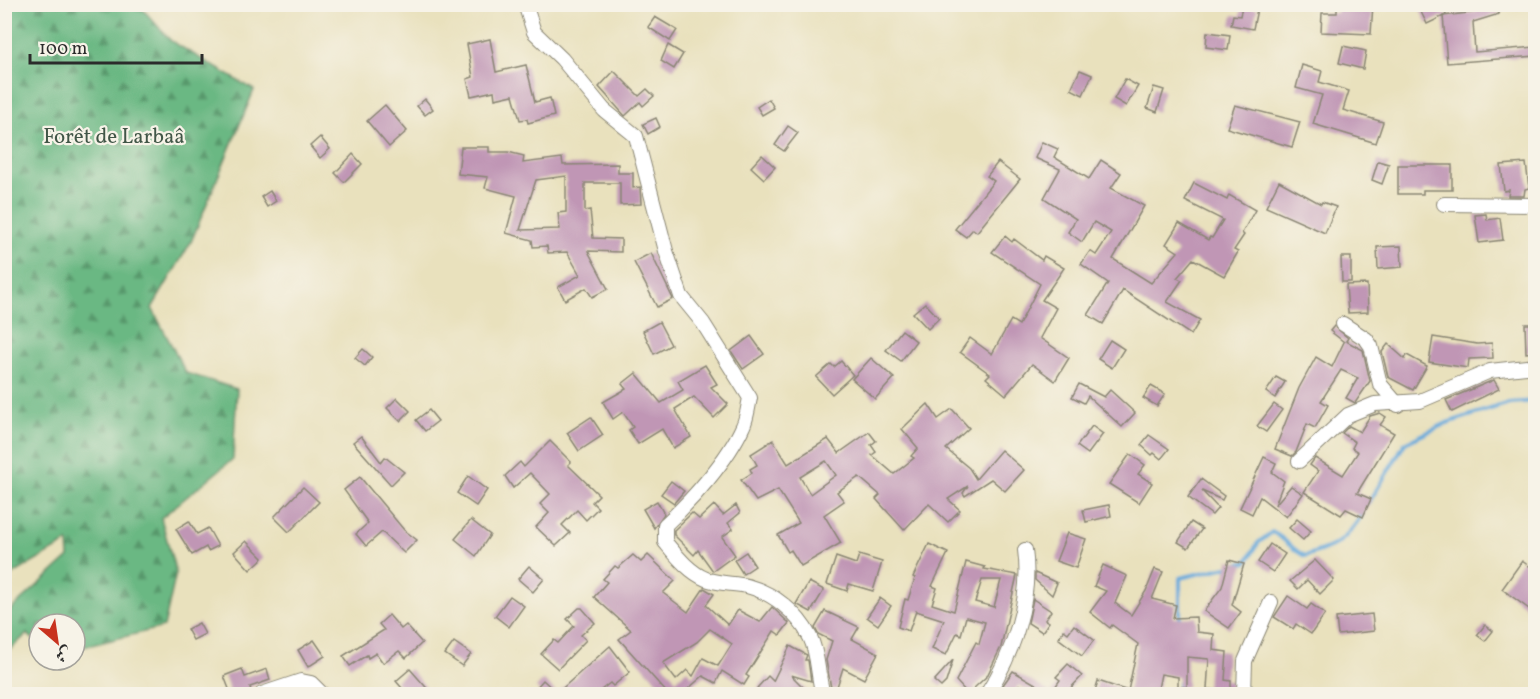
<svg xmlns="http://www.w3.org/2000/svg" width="1540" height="699" viewBox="0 0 1540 699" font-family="Vollkorn,Amiri,serif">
  <defs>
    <pattern id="forest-firs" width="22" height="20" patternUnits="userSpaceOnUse" patternTransform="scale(1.5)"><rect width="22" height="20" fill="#6ab883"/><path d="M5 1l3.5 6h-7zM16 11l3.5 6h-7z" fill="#57966b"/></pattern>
  </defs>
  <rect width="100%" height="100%" fill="#f7f3e8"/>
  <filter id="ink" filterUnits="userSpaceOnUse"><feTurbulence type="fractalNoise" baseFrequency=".0167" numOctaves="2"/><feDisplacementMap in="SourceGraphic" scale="12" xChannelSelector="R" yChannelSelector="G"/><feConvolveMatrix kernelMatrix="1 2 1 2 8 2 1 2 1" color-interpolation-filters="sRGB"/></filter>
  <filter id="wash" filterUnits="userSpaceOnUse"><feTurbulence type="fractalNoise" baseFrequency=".008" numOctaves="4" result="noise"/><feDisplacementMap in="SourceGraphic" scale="24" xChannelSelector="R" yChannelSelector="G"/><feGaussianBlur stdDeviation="1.35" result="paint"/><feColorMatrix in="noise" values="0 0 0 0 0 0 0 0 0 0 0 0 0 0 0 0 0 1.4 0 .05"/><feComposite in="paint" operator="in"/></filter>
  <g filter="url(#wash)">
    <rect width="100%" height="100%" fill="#e9e1bd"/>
    <path fill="url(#forest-firs)" stroke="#4a7257" stroke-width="1.5" d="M5,4L139,5L171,41L254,90L191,242L152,308L186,373L237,389L233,459L161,518L176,573L164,627L75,649V624H39V644L27,634L5,654V615L69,557L68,542L5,579Z"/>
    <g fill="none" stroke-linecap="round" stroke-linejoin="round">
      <g stroke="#67aadc" stroke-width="4">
        <path d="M1368,504L1405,443L1447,423L1509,403L1536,401"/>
        <path d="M1238,564L1247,562L1258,543L1272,532C1285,538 1292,550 1305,556C1337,546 1345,542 1363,513"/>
        <path d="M1180,621V578L1231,566"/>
        <path d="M1179,694V682"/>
      </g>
    </g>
    <g id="blocks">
      <g fill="#c096b5" fill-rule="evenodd">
        <path d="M1337,4H1373L1371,34L1321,32L1322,13H1337Z"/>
        <path d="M1430,4H1441L1446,15L1427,24L1420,10Z"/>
        <path d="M1474,4H1488L1490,10L1498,9L1499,14L1473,22L1475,52L1536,47V56L1447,63L1443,16L1476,12Z"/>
        <path d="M1242,6L1257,9L1253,29L1231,25L1233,15L1240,16Z"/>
        <path d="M655,17L677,30L670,41L648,27Z"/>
        <path d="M1207,32L1230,35L1228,50L1206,47Z"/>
        <path d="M490,39L496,72L526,65L535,102L550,98L554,116L528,123L527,119L520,120L513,95L495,99L494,91L471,96L467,79L473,77L467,44Z"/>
        <path d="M668,45L683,54L674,69L661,61Z"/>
        <path d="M1343,46L1366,51L1363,69L1339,63Z"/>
        <path d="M1302,65L1322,71L1319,82L1349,91L1343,110L1383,122L1376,143L1313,124L1322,95L1296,88Z"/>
        <path d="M1080,70L1092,75L1083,95L1071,89Z"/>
        <path d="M614,71L639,96L647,89L654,96L643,106L640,102L625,116L599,87Z"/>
        <path d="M1125,79L1138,86L1126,106L1114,99Z"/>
        <path d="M1154,87L1164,90L1157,112L1147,108Z"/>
        <path d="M425,99L433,109L425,115L417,106Z"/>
        <path d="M769,99L774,108L762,115L757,107Z"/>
        <path d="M385,105L407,131L389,147L367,121Z"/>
        <path d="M1235,105L1300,122L1292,147L1227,128Z"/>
        <path d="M656,118L660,127L648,134L643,124Z"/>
        <path d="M788,126L798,133L784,151L775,145Z"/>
        <path d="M320,137L330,149L320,158L310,146Z"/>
        <path d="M1042,142L1058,149L1054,157L1089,179L1101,160L1121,173L1111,188L1144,206L1113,259L1151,283L1178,252L1166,244L1179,223L1208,240L1210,237L1212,238L1223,220L1185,201L1194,183L1227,200L1229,195L1255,210L1242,233L1244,235L1234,250L1238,252L1224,276L1193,259L1177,278L1182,280L1167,302L1200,320L1191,335L1123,290L1103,324L1088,315L1108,283L1081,264L1090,251L1096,255L1111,232L1094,222L1082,242L1068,232L1076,219L1044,198L1060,169L1035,158Z"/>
        <path d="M461,147H489V152H508L524,156L523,163L562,158L563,165L618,164V173H633V188L640,187L641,204L620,205V183H585V211L590,210L593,238L621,239V252L588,251L608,289L592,297L586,288L565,300L558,287L580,275L567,252L548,253L547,246L533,247L532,240L506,233L516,196L485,188L488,177L458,174ZM566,176V212L558,213L560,229L520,230L536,180Z"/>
        <path d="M353,154L362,164L344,182L335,173Z"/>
        <path d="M762,155L775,167L764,179L751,167Z"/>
        <path d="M1378,161L1389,164L1382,184L1372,180Z"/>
        <path d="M998,162L1020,179L977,232L973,229L966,237L955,229L994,181L987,176Z"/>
        <path d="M1526,163L1529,188L1525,189L1524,196H1508L1509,190L1504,191L1501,165Z"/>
        <path d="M1398,165H1452V190H1423V194H1398Z"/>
        <path d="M1279,181L1321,204L1322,202L1336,207L1325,233L1266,207Z"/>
        <path d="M270,191L276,201L267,207L261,197Z"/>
        <path d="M1486,214L1487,220L1500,218L1503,240L1479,243L1475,215Z"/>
        <path d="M1005,236L1012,242L1014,239L1042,260L1044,256L1064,268L1042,300L1056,308L1040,338L1069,358L1055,381L1032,364L1006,395L986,378L990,374L960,352L970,338L992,354L1011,320L1019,325L1040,284L992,252Z"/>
        <path d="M1401,246L1402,267L1378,269L1377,247Z"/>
        <path d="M651,253L673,299L657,307L634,262Z"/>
        <path d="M1341,257H1351V282H1342Z"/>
        <path d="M1367,284L1368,312L1348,313L1346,285Z"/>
        <path d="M925,303L939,318L928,329L913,313Z"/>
        <path d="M659,322L671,345L654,354L643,331Z"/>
        <path d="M1525,324H1536L1535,352L1526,353Z"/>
        <path d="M1334,326L1348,338L1346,341L1363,350L1370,381L1355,403L1346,398L1358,378L1341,370L1321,401L1328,405L1315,428L1307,424L1296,452L1292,456L1275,449L1299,388L1316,357L1332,367L1344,342L1330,331Z"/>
        <path d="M902,330L916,341L901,361L886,350Z"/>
        <path d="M751,336L764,354L743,369L731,351Z"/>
        <path d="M1433,337L1477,344L1492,343L1493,358L1469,359L1468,368L1429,362Z"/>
        <path d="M1110,340L1124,349L1112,368L1098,359Z"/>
        <path d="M1388,344L1405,359L1407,355L1427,366L1413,390L1388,377L1382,352Z"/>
        <path d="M363,349L372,357L365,366L355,358Z"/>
        <path d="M871,358L894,378L875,399L852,379Z"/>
        <path d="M841,361L853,375L832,394L816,377L831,364L834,367Z"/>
        <path d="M705,365L717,384L711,387L728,404L714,418L694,397L675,409L691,437L673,448L662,429L638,444L629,430L633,427L623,412L613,419L603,402L626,389L622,384L636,373L661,403L683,390L678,381Z"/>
        <path d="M1276,377L1285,382L1275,398L1266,392Z"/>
        <path d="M1494,380L1499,389L1452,412L1446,400Z"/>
        <path d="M1079,384L1104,397L1110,390L1135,413L1122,427L1088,396L1084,403L1072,397Z"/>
        <path d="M1151,386L1165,394L1157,406L1143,398Z"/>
        <path d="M397,398L410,411L400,421L387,408Z"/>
        <path d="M928,404L938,419L952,409L969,428L946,449L969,468L976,479L1001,450L1024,470L1005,491L991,479L965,496L963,493L968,486L948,499L960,510L948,522L929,504L904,530L876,499L880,495L859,477L837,492L844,501L824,515L841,543L801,566L791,550L788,552L778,535L799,523L778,490L756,501L741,480L752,473L750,469L757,465L751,454L773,440L788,464L828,439L839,453L869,432L876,441L871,445L876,452L872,455L894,474L914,458L911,456L918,448L902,429ZM826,461L836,475L810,494L800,477Z"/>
        <path d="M1274,404L1282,410L1266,432L1257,426Z"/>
        <path d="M429,410L438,421L425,431L416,420Z"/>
        <path d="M1380,413L1386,417L1380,425L1394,433L1357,493L1371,499L1363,517L1346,509L1341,515L1304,492L1318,471L1310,465L1315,458L1343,475L1358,452L1352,448L1355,442L1342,433L1349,426L1360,432L1370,416Z"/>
        <path d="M591,417L603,435L579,451L567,433Z"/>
        <path d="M1092,426L1103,434L1088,454L1077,446Z"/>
        <path d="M1149,435L1169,449L1161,459L1154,453L1152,455L1141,445Z"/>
        <path d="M361,436L381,462L385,457L404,472L391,485L353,442Z"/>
        <path d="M550,441L571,462L568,465L599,495L592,502L598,508L586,520L577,510L562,525L570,533L556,546L536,527L549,513L540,504L550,494L530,473L513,488L505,476L520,462L524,467Z"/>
        <path d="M1130,454L1145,465L1138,474L1152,483L1139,503L1109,484Z"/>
        <path d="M1264,457L1276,463L1272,472L1284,481L1275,505L1291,486L1303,494L1286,517L1260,497L1252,514L1240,508Z"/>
        <path d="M468,476L487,490L476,506L457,493Z"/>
        <path d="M360,477L404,530L417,540L404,553L382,532L366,546L356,534L368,523L344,490Z"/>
        <path d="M1201,479L1224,496L1222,500L1202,491L1218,508L1212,515L1188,497Z"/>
        <path d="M671,481L684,491L674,503L661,494Z"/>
        <path d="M303,487L319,502L289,532L274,517Z"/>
        <path d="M657,501L664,514L654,528L643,509Z"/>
        <path d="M714,505L723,515L736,505L740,513L728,523L733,529L722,537L735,555L713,571L698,550L694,555L674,535V530L692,513L699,519Z"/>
        <path d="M1109,505L1111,516L1086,522L1083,510Z"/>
        <path d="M1297,519L1311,531L1303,540L1289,528Z"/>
        <path d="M471,520L490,535L476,556L455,539Z"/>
        <path d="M189,521L197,534L208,528L218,546L208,551L206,547L192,555L176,529Z"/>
        <path d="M1191,522L1202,529L1188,548L1178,542Z"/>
        <path d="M1067,533L1086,539L1076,568L1056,561Z"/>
        <path d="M246,541L263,558L250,570L234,552Z"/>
        <path d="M929,544L948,553L932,586L937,588L932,604L954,611L966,562L985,567L984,569L1017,575L1001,647L987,676L974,688L978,694H968L956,681L976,642L979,644L985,622L966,617L961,635L957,633L946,655L932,649L944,620L916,611L909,631L898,627L905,599L908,600L915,578L913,577ZM982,580H1001L994,607L975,602Z"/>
        <path d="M1270,544L1285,554L1273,572L1258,562Z"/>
        <path d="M746,552L755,566L743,574L734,560Z"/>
        <path d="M633,555L641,562L648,555L675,581L663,593L688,612L704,588L714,594L706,605L728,625L738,610L760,622L772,607L789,623L780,635L774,631L746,675L749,677L744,685L722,671L716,683L703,676L682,694H668L619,639L631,630L594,597L607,582L603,579L615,566L618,568ZM710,629L732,644L718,666L703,658L693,676L687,670L676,680L663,663L697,642Z"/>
        <path d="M859,555L882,562L873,591L849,584L847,591L827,584L836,557L856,564Z"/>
        <path d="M1229,560L1244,564L1232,605L1241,612L1229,628L1204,611L1222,587Z"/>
        <path d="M1315,560L1334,580L1320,594L1307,580L1298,589L1290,581Z"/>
        <path d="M1522,561L1536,571V600L1529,609L1502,589Z"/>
        <path d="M1103,565L1127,576L1115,603L1131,615L1146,591L1155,569L1163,572L1152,599L1176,605L1173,618L1196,617L1197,632L1214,634L1213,650L1227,652L1225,680L1231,681V691L1207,689L1209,659L1187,657V687H1178V677L1161,674L1157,694H1094L1098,681L1128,691L1138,644L1112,625L1110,628L1090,612L1106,591L1094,586Z"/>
        <path d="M529,566L544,579L533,592L518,579Z"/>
        <path d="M1035,573L1057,583L1052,595L1035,580Z"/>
        <path d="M809,582L824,590L811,612L796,604Z"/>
        <path d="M510,596L524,606L509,627L495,616Z"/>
        <path d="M1288,596L1307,609L1311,604L1325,614L1311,634L1296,624L1293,629L1274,617Z"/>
        <path d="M880,598L891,606L878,625L867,617Z"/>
        <path d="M1033,599L1051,611L1045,620L1049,622L1042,632L1028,623Z"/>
        <path d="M579,608H582L595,623L581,635L586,640L558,669L541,654L554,640L558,643L574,626L567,619Z"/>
        <path d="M825,611L859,627L852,639L878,653L864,679L843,668L836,690L831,688L826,660L832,641L818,634L815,628Z"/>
        <path d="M1372,614L1374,631L1338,635L1336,618Z"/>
        <path d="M389,615L401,629L406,625L422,643L406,658L399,651L383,663L376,653L368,658L367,655L350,666L343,656L384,630L379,624Z"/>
        <path d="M199,623L205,634L193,640L187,629Z"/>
        <path d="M1074,625L1094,640L1082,656L1058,638L1064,630L1068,633Z"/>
        <path d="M1485,625L1493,631L1485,641L1477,635Z"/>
        <path d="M314,640L325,656L308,667L298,650Z"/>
        <path d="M454,642L471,654L462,666L445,654Z"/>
        <path d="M610,646L630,672L613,686L610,683L596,694H543L536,688L543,680L557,693Z"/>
        <path d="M790,646L807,655L805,660H808L811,681L791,675L810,694H764L757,688L768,676L773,681Z"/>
        <path d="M953,660L946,682L941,687L934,681Z"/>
        <path d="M1068,664L1082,676L1065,694H1034L1019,685L1012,694H1000L1005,687L1003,685L1013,671L1051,693L1060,680L1056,677Z"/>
        <path d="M242,669L245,677L267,669L270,680L250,687L251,691L242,694H231L224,676Z"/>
        <path d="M410,669L432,694H407L396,681Z"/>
      </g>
    </g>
  </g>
  <g filter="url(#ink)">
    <use href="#blocks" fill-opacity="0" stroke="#8a8674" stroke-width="1.5"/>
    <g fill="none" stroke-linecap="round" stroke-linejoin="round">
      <defs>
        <g id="street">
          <path d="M525,4L534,32L562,59L604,110L636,136L666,251L681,296L703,323L750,398C748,407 747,418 743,426C728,460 692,500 665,525V542C676,555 689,572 706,579C718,584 734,583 747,586C773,593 797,612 810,637C819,655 817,675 823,694"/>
          <path d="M1444,204L1536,205"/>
          <path d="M1343,324L1366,339L1371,346L1380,384L1398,405"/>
          <path d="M1299,461L1348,415L1375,404L1420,401L1490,371L1536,366"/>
          <path d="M262,694L301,681L311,683L322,694"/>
          <path d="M987,694C1013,654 1032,599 1025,550"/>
          <path d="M1244,694L1245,661L1271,602"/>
        </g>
      </defs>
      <use href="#street" stroke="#8a8674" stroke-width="16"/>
      <use href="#street" stroke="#fff" stroke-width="14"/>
    </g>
  </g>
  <g text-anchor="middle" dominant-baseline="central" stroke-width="4.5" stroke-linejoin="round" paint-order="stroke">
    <g font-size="21" fill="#415647" stroke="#f7f3e8">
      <text x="114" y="137">Forêt de Larbaâ</text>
    </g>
  </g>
  <rect width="1540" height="699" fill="none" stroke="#f7f3e8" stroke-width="24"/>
  <g transform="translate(57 642) rotate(151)"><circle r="28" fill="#f7f3e8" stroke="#a5a39c" stroke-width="1.5"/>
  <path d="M0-4.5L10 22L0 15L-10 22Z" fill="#c8321e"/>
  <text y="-9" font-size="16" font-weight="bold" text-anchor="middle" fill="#2b2b2b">ش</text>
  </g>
  <path d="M30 54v9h172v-9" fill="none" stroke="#2b2b2b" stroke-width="3"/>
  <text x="39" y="54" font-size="18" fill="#2b2b2b" stroke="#f7f3e8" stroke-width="4.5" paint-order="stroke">100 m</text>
</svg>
